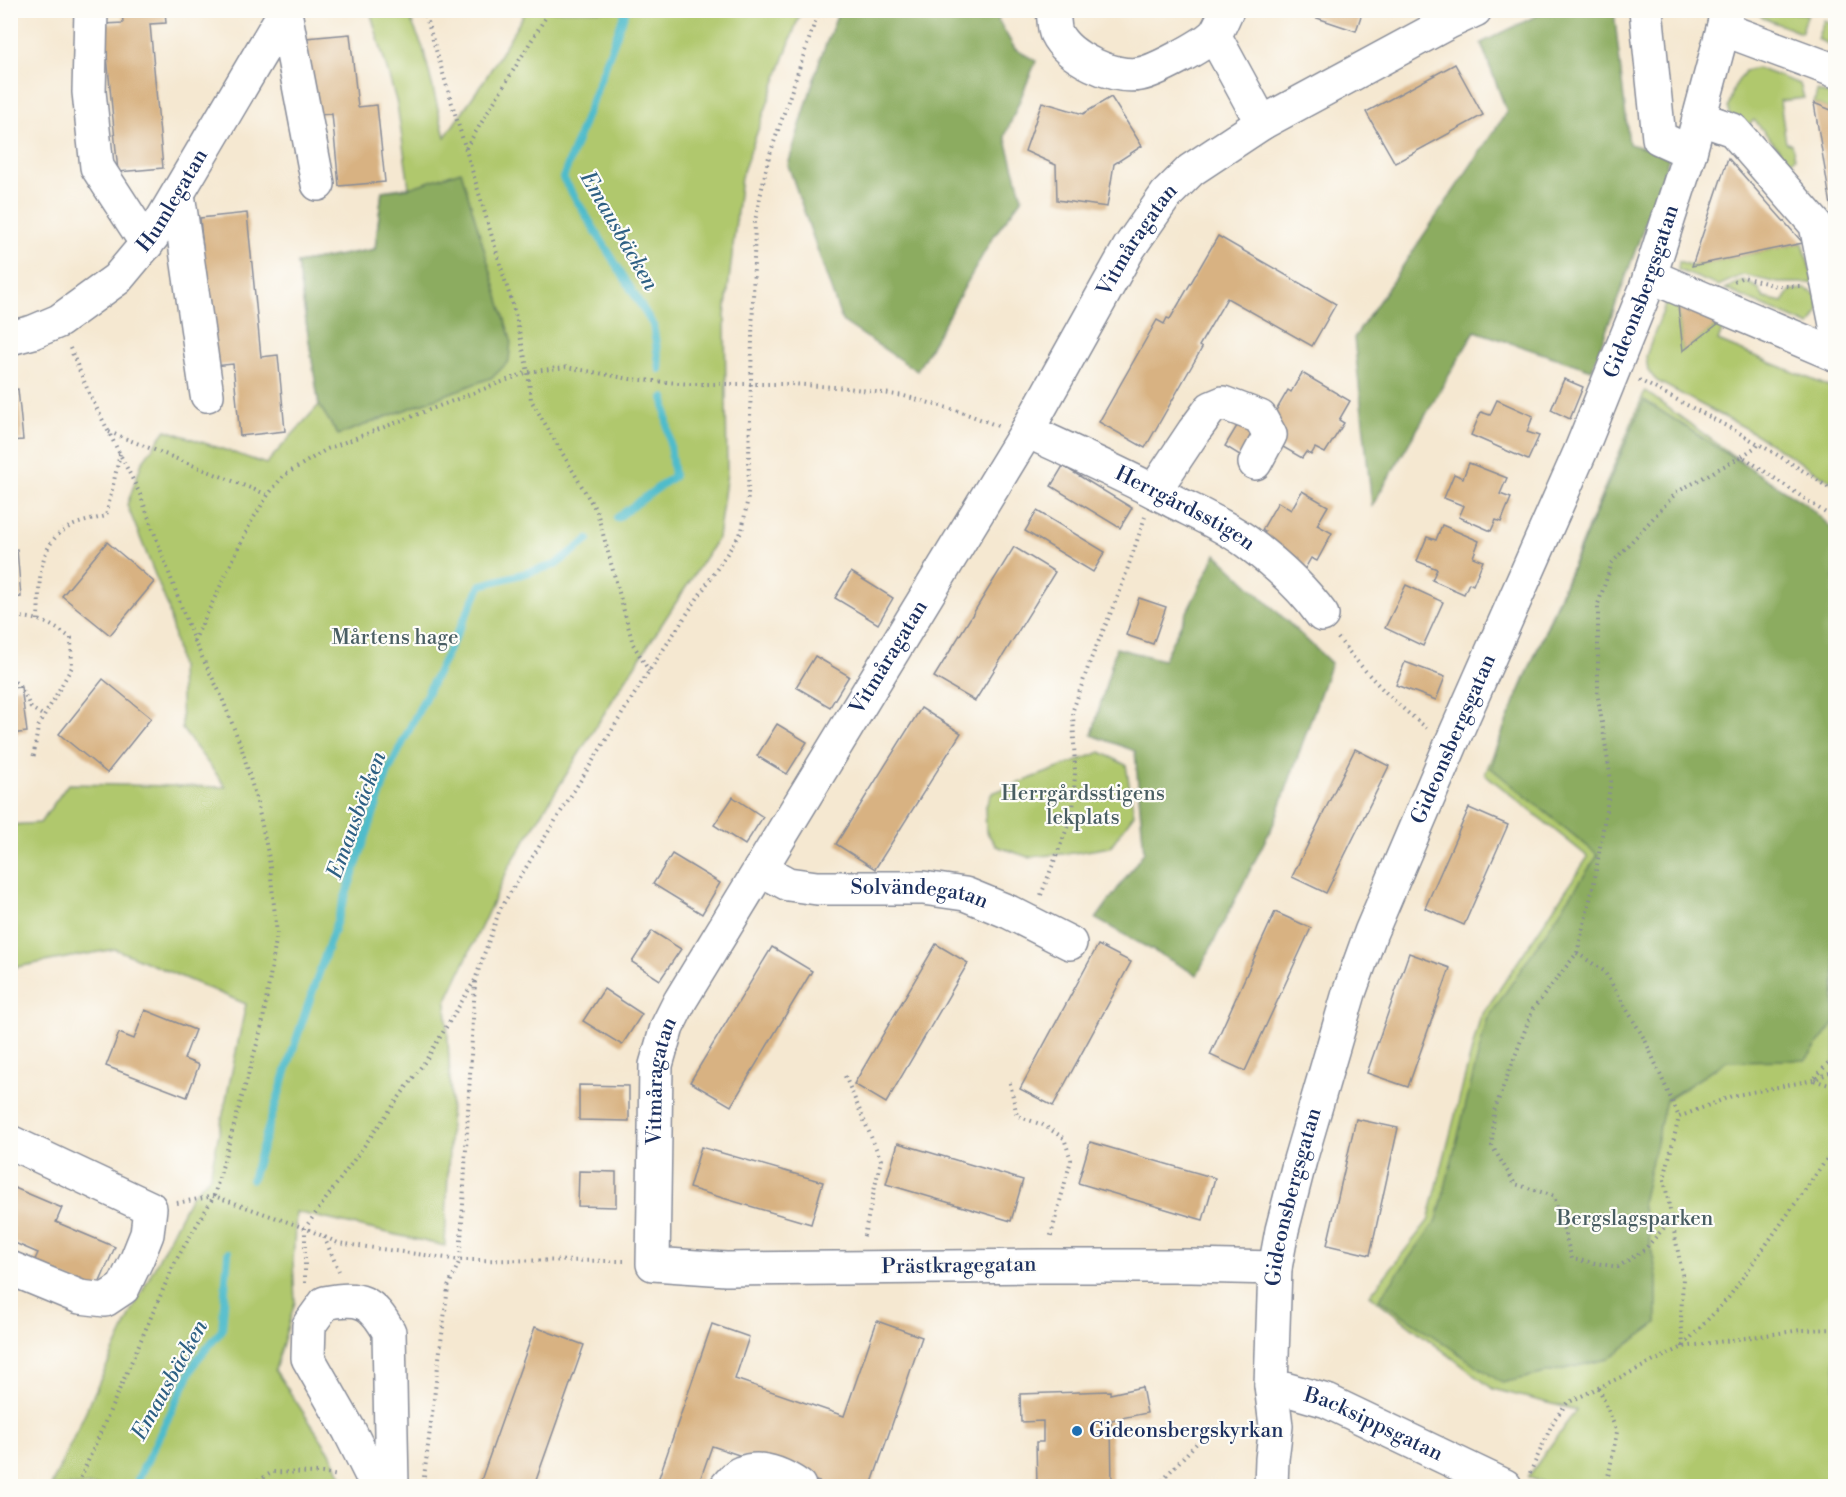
<svg xmlns="http://www.w3.org/2000/svg" width="1846" height="1497" viewBox="0 0 1846 1497" font-family="'Libre Bodoni',serif">
  <rect width="100%" height="100%" fill="#fdfcf7"/>
  <filter id="ink" filterUnits="userSpaceOnUse"><feTurbulence type="fractalNoise" baseFrequency=".0167" numOctaves="2"/><feDisplacementMap in="SourceGraphic" scale="12" xChannelSelector="R" yChannelSelector="G"/><feConvolveMatrix kernelMatrix="1 2 1 2 8 2 1 2 1" color-interpolation-filters="sRGB"/></filter>
  <filter id="wash" filterUnits="userSpaceOnUse"><feTurbulence type="fractalNoise" baseFrequency=".008" numOctaves="4" result="noise"/><feDisplacementMap in="SourceGraphic" scale="24" xChannelSelector="R" yChannelSelector="G"/><feGaussianBlur stdDeviation="1.35" result="paint"/><feColorMatrix in="noise" values="0 0 0 0 0 0 0 0 0 0 0 0 0 0 0 0 0 1.4 0 .05"/><feComposite in="paint" operator="in"/></filter>
  <g filter="url(#wash)">
    <rect width="100%" height="100%" fill="#f5e8d1"/>
    <g fill="#b0c86d" stroke="#667c66" stroke-width="1.5">
      <path d="M370,11H407L423,48L445,137L487,76L526,11H801L741,177L725,316L727,473L718,538L615,696L510,865L446,1002L451,1098L445,1246L296,1212L293,1262L295,1302L275,1370L329,1451L347,1486H51L137,1301L191,1196L210,1176L246,1004L115,949L11,968L10,825L40,823L68,784L226,787L182,729L180,667L168,607L127,505L142,462L166,430L266,464L319,405L297,263L375,249L382,191L409,187L397,104Z"/>
      <path d="M1762,11L1808,14L1801,33L1763,18L1760,15Z"/>
      <path d="M1824,20L1835,25V47L1817,39Z"/>
      <path d="M1757,68L1800,84L1804,98L1780,101L1786,143L1792,144L1795,158L1790,162L1754,120L1743,129L1732,119L1728,108L1734,87L1745,71Z"/>
      <path d="M1817,91L1835,97V112L1814,103Z"/>
      <path d="M1803,243L1814,283H1778L1743,275L1718,286L1678,270L1679,261L1692,266Z"/>
      <path d="M1743,280L1758,288L1764,298L1783,302L1791,290L1806,289L1817,295L1819,310L1810,326L1725,289Z"/>
      <path d="M1667,300L1678,305L1683,350L1719,323L1724,325L1718,341L1835,389V484L1752,432L1657,381L1648,371L1646,356Z"/>
      <path d="M1645,391L1835,530V1486H1551L1528,1477L1576,1410L1493,1389L1370,1295L1428,1221L1480,1018L1588,857L1485,774Z"/>
      <path d="M1101,752L1126,765L1134,814L1110,847L1074,853L1028,857L996,846L986,831L985,808L992,793Z"/>
    </g>
    <g fill="#8cac60" stroke="#546e5f" stroke-width="1.5">
      <path d="M839,11H1001L998,20L1015,49L1036,61L1005,136L1022,198L993,237L917,371L842,321L788,165L820,59Z"/>
      <path d="M1546,11H1614L1629,144L1670,155L1592,370L1475,331L1372,506L1354,338L1507,112L1481,43Z"/>
      <path d="M461,171L511,340L509,361L493,377L338,435L319,405L297,263L375,249L382,191L409,188Z"/>
      <path d="M1644,400L1807,505L1835,531V1022L1806,1060L1727,1061L1666,1100L1642,1203L1657,1276V1323L1608,1359L1502,1383L1379,1299L1437,1220L1487,1020L1598,855L1491,768L1503,730Z"/>
      <path d="M1216,554L1331,663L1275,821L1197,975L1096,919L1144,852L1135,751L1092,735L1116,648L1163,660Z"/>
    </g>
    <g fill="none" stroke-linecap="round" stroke-linejoin="round">
      <g stroke="#50bccb" stroke-width="8">
        <path d="M626,10L563,178L653,325L660,369"/>
        <path d="M617,518L674,476L664,398"/>
        <path d="M252,1179L297,1037L388,772L481,585L555,565L588,540"/>
        <path d="M138,1486V1479L196,1361L222,1330L228,1253"/>
      </g>
    </g>
    <g id="blocks">
      <g fill="#d8b282">
        <path d="M122,10H165L166,23L150,24L163,168L118,172L104,24L123,23Z"/>
        <path d="M1309,10H1363L1356,31L1308,15Z"/>
        <path d="M350,34L358,107L377,105L385,182L339,186L332,114L314,115L306,38Z"/>
        <path d="M1455,64L1483,115L1395,163L1366,112Z"/>
        <path d="M1111,97L1142,146L1114,164L1107,207L1057,200L1056,165L1025,151L1042,102L1083,114Z"/>
        <path d="M1814,103L1836,112V209L1832,212Z"/>
        <path d="M1728,158L1803,243L1692,266Z"/>
        <path d="M247,213L261,357L278,355L285,431L240,436L233,364L214,366L200,218Z"/>
        <path d="M1218,236L1336,304L1312,346L1227,298L1199,346L1202,348L1145,448L1099,422L1157,320L1164,324L1167,318L1170,319Z"/>
        <path d="M1678,305L1719,323L1683,351Z"/>
        <path d="M1302,373L1350,401L1339,420L1344,423L1325,453L1315,448L1311,455L1306,452L1302,458L1276,443L1270,421L1288,390L1291,392Z"/>
        <path d="M1564,379L1583,387L1570,419L1551,410Z"/>
        <path d="M18,389L23,440L10,441V390Z"/>
        <path d="M1497,400L1533,416L1527,432L1539,436L1528,460L1471,435L1481,412L1490,415Z"/>
        <path d="M1243,416L1261,427L1243,457L1225,446Z"/>
        <path d="M1469,463L1507,478L1500,494L1511,498L1501,522L1496,520L1491,531L1459,517L1464,506L1444,498L1454,474L1463,478Z"/>
        <path d="M1063,466L1132,508L1120,528L1051,486Z"/>
        <path d="M1302,491L1328,506L1317,525L1332,533L1317,561L1311,558L1302,574L1256,548L1265,532L1262,530L1278,502L1291,510Z"/>
        <path d="M1037,511L1105,552L1093,572L1025,531Z"/>
        <path d="M1442,525L1479,541L1473,557L1483,561L1473,585L1469,583L1464,594L1432,580L1437,569L1417,561L1427,537L1436,540Z"/>
        <path d="M107,542L154,582L110,635L62,596Z"/>
        <path d="M1014,547L1055,572L975,701L934,677Z"/>
        <path d="M17,549L21,597L10,598V550Z"/>
        <path d="M851,572L893,598L878,624L835,598Z"/>
        <path d="M1406,585L1443,602L1423,646L1385,628Z"/>
        <path d="M1139,598L1166,607L1153,644L1126,635Z"/>
        <path d="M815,656L849,676L830,707L796,687Z"/>
        <path d="M1405,662L1445,677L1436,700L1396,685Z"/>
        <path d="M103,679L151,718L107,773L59,734Z"/>
        <path d="M21,687L27,732L10,734V688Z"/>
        <path d="M921,708L961,733L875,869L836,844Z"/>
        <path d="M777,724L807,742L787,774L757,756Z"/>
        <path d="M1355,749L1389,766L1326,893L1292,877Z"/>
        <path d="M733,797L763,817L745,845L714,825Z"/>
        <path d="M1469,808L1508,825L1464,925L1425,908Z"/>
        <path d="M672,854L720,883L702,914L653,884Z"/>
        <path d="M1275,912L1311,928L1245,1071L1210,1055Z"/>
        <path d="M652,931L681,949L660,980L632,962Z"/>
        <path d="M936,944L968,963L886,1103L854,1084Z"/>
        <path d="M1098,945L1131,962L1053,1106L1020,1089Z"/>
        <path d="M772,947L812,971L731,1106L690,1082Z"/>
        <path d="M1409,953L1450,968L1408,1087L1367,1073Z"/>
        <path d="M604,989L642,1014L622,1045L583,1021Z"/>
        <path d="M145,1010L195,1030L184,1059L199,1065L187,1097L106,1066L119,1033L134,1039Z"/>
        <path d="M579,1085L629,1086V1121L579,1120Z"/>
        <path d="M1356,1119L1398,1128L1370,1255L1327,1245Z"/>
        <path d="M1090,1142L1215,1178L1203,1220L1078,1183Z"/>
        <path d="M898,1143L1023,1180L1011,1221L886,1184Z"/>
        <path d="M701,1147L823,1182L811,1224L689,1188Z"/>
        <path d="M579,1171L616,1172V1207L578,1206Z"/>
        <path d="M10,1186L62,1208L56,1222L115,1247L96,1291L33,1264L38,1253L10,1241Z"/>
        <path d="M877,1321L922,1337L871,1486H831L712,1446L698,1486H656L712,1324L749,1337L735,1379L844,1416Z"/>
        <path d="M535,1327L584,1345L534,1486H479Z"/>
        <path d="M1142,1387L1147,1413L1111,1420L1112,1485L1037,1486L1036,1442H1043V1421L1021,1422L1020,1394L1110,1391V1394Z"/>
      </g>
    </g>
  </g>
  <g filter="url(#ink)">
    <use href="#blocks" fill-opacity="0" stroke="#888c98" stroke-width="1.5"/>
    <g fill="none" stroke-linecap="round" stroke-linejoin="round">
      <defs>
        <g id="minor">
          <path d="M91,10L89,92L97,167L147,244"/>
          <path d="M1053,10C1054,17 1054,27 1056,33C1068,58 1114,79 1140,74C1156,71 1202,46 1214,35C1219,29 1223,18 1227,10"/>
          <path d="M1646,10L1659,138L1690,152"/>
          <path d="M285,12L318,184"/>
          <path d="M1723,29L1836,71"/>
          <path d="M1214,35L1262,123"/>
          <path d="M1699,118L1733,130L1816,225L1836,325"/>
          <path d="M178,194L207,395"/>
          <path d="M1650,276L1836,355"/>
          <path id="s1" d="M10,338L33,332L59,321L117,279L152,237L286,10"/>
          <path id="s2" d="M1027,431C1075,453 1124,475 1171,500C1196,513 1224,525 1247,542C1274,562 1302,587 1322,615"/>
          <path d="M1154,491L1194,431L1211,408L1223,403L1260,417L1270,435L1255,463"/>
          <path id="s3" d="M760,869L788,884L817,888H923L965,894L1009,912L1070,943"/>
          <path d="M10,1142L150,1208L147,1234L137,1259L123,1288L105,1300L80,1297L10,1268"/>
          <path id="s4" d="M1275,1268L1191,1266H1042L726,1269L653,1264L656,1065L667,1027L680,1001L1027,431L1129,248L1166,195L1191,170L1262,123L1449,22L1475,10"/>
          <path id="s5" d="M1271,1385L1327,1401L1505,1486"/>
          <path d="M377,1486L349,1430L308,1358L309,1325L325,1303C360,1296 372,1301 389,1332L392,1486"/>
          <path d="M727,1486C731,1482 735,1475 741,1473C761,1465 783,1475 799,1486"/>
          <path id="s6" d="M1271,1486L1272,1459L1276,1426L1271,1385L1275,1268L1282,1230L1300,1160L1349,993L1371,932L1452,742L1581,450L1645,291L1690,152L1723,29L1727,10"/>
        </g>
      </defs>
      <use href="#minor" stroke="#888c98" stroke-width="36"/>
      <g stroke="#888c98" stroke-width="4" stroke-dasharray="1.5 4.5" stroke-linecap="butt">
        <path d="M424,10L516,317L528,372L531,400L597,512L633,644L649,671"/>
        <path d="M466,148L550,10"/>
        <path d="M1734,281L1743,277L1777,286H1800"/>
        <path d="M70,348L89,393L140,494L194,641L220,693L241,746L257,802L269,858L277,934L262,1026L214,1196L176,1260L77,1486"/>
        <path d="M1639,380C1706,415 1774,449 1836,493"/>
        <path d="M109,432L268,495"/>
        <path d="M1742,456L1760,444"/>
        <path d="M10,617C38,616 49,623 71,638L72,667L38,727L33,760"/>
        <path d="M38,620C40,586 35,540 74,525C84,521 95,519 106,516L120,454"/>
        <path d="M1338,638C1364,671 1393,703 1427,728"/>
        <path d="M194,641L251,522L268,495L283,476L327,449L528,372L566,367L630,379L690,384H791L848,388L904,396L959,411L998,426"/>
        <path d="M10,678L21,687L31,708L44,716"/>
        <path d="M1041,895L1073,813L1075,773L1073,710L1091,659L1120,591L1145,517"/>
        <path d="M1577,953L1604,971L1645,1040L1679,1117"/>
        <path d="M1836,1054L1813,1080L1836,1087"/>
        <path d="M845,1076L881,1160L863,1240"/>
        <path d="M1010,1083L1017,1116L1043,1125L1064,1138L1071,1160L1050,1239"/>
        <path d="M177,1203L214,1196L305,1228L338,1243L460,1260L624,1261"/>
        <path d="M1672,1219L1644,1250L1618,1267L1572,1259L1554,1196L1515,1184L1492,1146L1494,1111L1533,1009L1577,953L1594,883L1611,781L1598,697V604L1612,563L1677,492L1742,456L1836,520"/>
        <path d="M324,1237L339,1271"/>
        <path d="M305,1283V1228L426,1060L475,980L500,909L649,671L742,531L748,497L755,221L768,160L819,10"/>
        <path d="M1683,1346L1729,1297L1836,1146"/>
        <path d="M1683,1347L1681,1318L1683,1278L1664,1179L1679,1117L1732,1096L1813,1080L1836,1070"/>
        <path d="M1599,1388L1617,1432L1609,1473L1604,1486"/>
        <path d="M1530,1473L1554,1420L1567,1403L1683,1347L1801,1330L1836,1329"/>
        <path d="M424,1477L448,1287L460,1260L475,982"/>
        <path d="M247,1486L273,1472L322,1473L339,1476"/>
        <path d="M1161,1486L1164,1478L1211,1428"/>
      </g>
      <use href="#minor" stroke="#fff" stroke-width="33"/>
    </g>
  </g>
  <circle fill="#1f6fb2" stroke="#fdfcf7" stroke-width="2" cx="1077" cy="1431" r="6"/>
  <g text-anchor="middle" dominant-baseline="central" stroke-width="4.5" stroke-linejoin="round" paint-order="stroke">
    <g font-size="21" fill="#1b2f5e" stroke="#fdfcf7">
      <text stroke="none"><textPath href="#s1" startOffset="220">Humlegatan</textPath></text>
      <text stroke="none"><textPath href="#s4" startOffset="1778">Vitmåragatan</textPath></text>
      <text stroke="none"><textPath href="#s6" startOffset="1264">Gideonsbergsgatan</textPath></text>
      <text stroke="none"><textPath href="#s2" startOffset="176">Herrgårdsstigen</textPath></text>
      <text stroke="none"><textPath href="#s4" startOffset="1292">Vitmåragatan</textPath></text>
      <text stroke="none"><textPath href="#s6" startOffset="778">Gideonsbergsgatan</textPath></text>
      <text stroke="none"><textPath href="#s3" startOffset="164">Solvändegatan</textPath></text>
      <text stroke="none"><textPath href="#s4" startOffset="806">Vitmåragatan</textPath></text>
      <text stroke="none"><textPath href="#s6" startOffset="292">Gideonsbergsgatan</textPath></text>
      <text transform="translate(959 1266) rotate(-1)">Prästkragegatan</text>
      <text stroke="none"><textPath href="#s5" startOffset="110">Backsippsgatan</textPath></text>
    </g>
    <g font-size="21" fill="#485d62" stroke="#fdfcf7">
      <text x="395" y="638">Mårtens hage</text>
      <text x="1083" y="794">Herrgårdsstigens<tspan x="1083" dy="24">lekplats</tspan></text>
      <text x="1635" y="1219">Bergslagsparken</text>
    </g>
    <g font-size="21" fill="#1b2f5e" stroke="#fdfcf7" text-anchor="start">
      <text x="1089" y="1431">Gideonsbergskyrkan</text>
    </g>
    <g font-size="22" font-style="italic" fill="#2e6084" stroke="#fdfcf7">
      <text transform="translate(619 231) rotate(60)">Emausbäcken</text>
      <text transform="translate(357 815) rotate(-70)">Emausbäcken</text>
      <text transform="translate(170 1380) rotate(-61)">Emausbäcken</text>
    </g>
  </g>
  <rect width="1846" height="1497" fill="none" stroke="#fdfcf7" stroke-width="36"/>
</svg>
